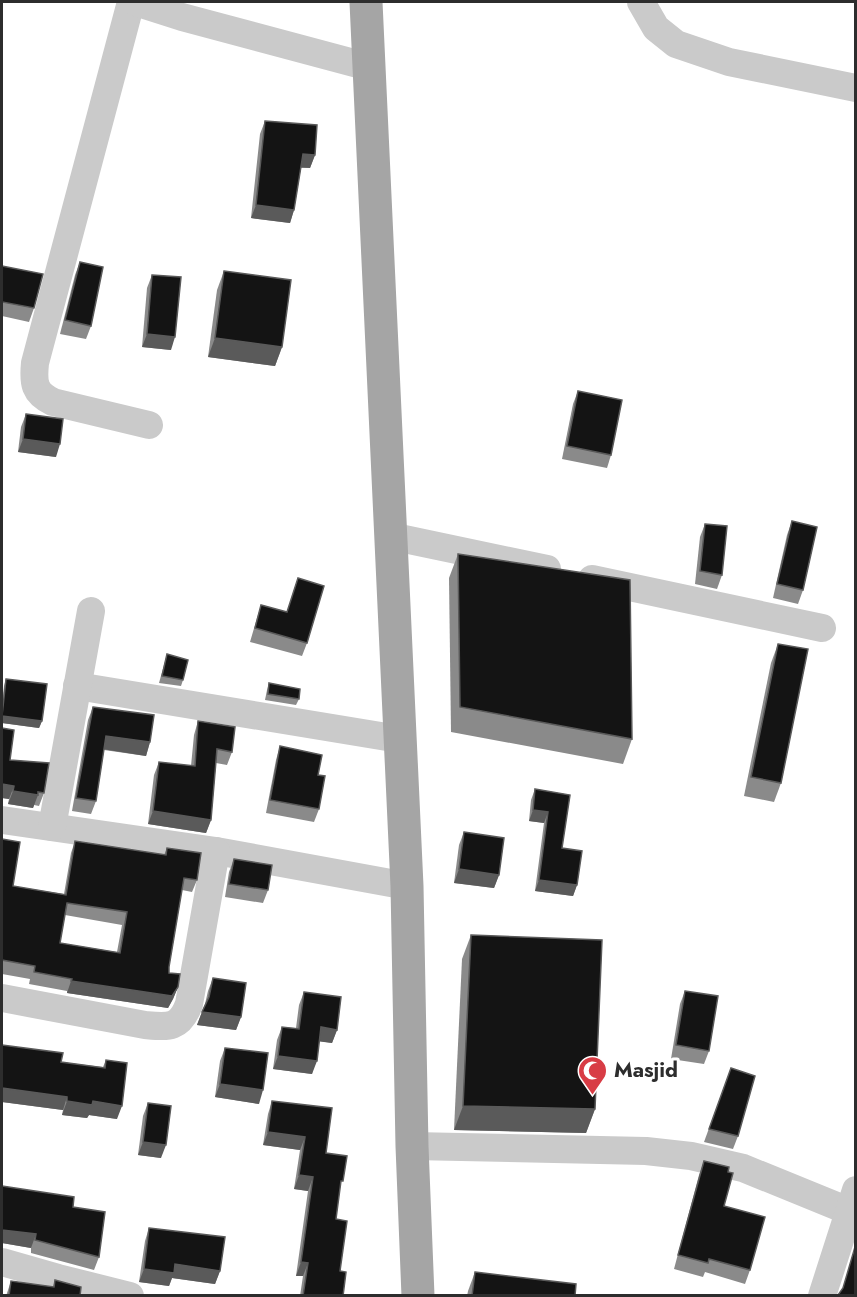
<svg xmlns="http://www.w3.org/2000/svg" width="857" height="1297" viewBox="0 0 857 1297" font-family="Jost,sans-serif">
  <rect width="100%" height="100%" fill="#fff"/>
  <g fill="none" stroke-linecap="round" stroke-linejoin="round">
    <g stroke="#cacaca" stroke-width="28">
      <path d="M131,2L35,363C33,383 34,393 53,402L149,425"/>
      <path d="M135,2L182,17L369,67"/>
      <path d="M641,2L656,28L676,44L729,62L856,88"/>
      <path d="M390,536L547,569"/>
      <path d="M592,579L822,628"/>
      <path d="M77,686L399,739"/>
      <path d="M2,820L216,851L407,886"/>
      <path d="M52,827L91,611"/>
      <path d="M2,998L145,1025C168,1027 180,1029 189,1004L216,851"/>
      <path d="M412,1146L646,1151L691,1156L743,1168L856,1214"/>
      <path d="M2,1262L58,1278L130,1296"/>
      <path d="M822,1296L856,1190"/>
    </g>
    <path stroke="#a5a5a5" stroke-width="33" d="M366,2L407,886L412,1146L418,1296"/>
  </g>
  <g fill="#8a8a8a" fill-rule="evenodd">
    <path d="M265,121L315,155L310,168H301L294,210L290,223L251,218L260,134Z"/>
    <path d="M80,262L91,326L86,339L60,334L75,275Z"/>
    <path d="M2,266L34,308L29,322L2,316Z"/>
    <path d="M224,271L282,347L275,366L208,357L217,290Z"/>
    <path d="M152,275L171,350L142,347L147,288Z"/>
    <path d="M578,391L611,455L607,468L562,459L573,404Z"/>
    <path d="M26,414L56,457L18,452L21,427Z"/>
    <path d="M792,521L803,590L798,604L773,598L787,535Z"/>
    <path d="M705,524L722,575L717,589L695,584L700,537Z"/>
    <path d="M458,554L632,739L623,764L451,732L449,578Z"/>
    <path d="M298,578L307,643L302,656L250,642L257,618L261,605L287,612Z"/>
    <path d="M778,644L781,783L774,802L744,796L771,663Z"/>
    <path d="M167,654L183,680L181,686L159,683Z"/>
    <path d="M6,679L42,721L39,728L2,723V705L4,686Z"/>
    <path d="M269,683L299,699L296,705L265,700L267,690Z"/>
    <path d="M93,707L150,742L146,756L104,750L96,801L91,814L72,811L88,720Z"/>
    <path d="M198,721L232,752L227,765L216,763L211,820L206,833L148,824L154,775L159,762L191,766L194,735Z"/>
    <path d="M2,728L10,760L44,793L39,806L34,805L33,808L8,804L9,799L2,798Z"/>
    <path d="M280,746L318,775L319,809L314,822L266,813L276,760Z"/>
    <path d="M535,789L570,795L562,848L577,885L573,896L535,891L544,823L529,821L531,800Z"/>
    <path d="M464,832L499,875L494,888L454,883L459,845Z"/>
    <path d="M2,839L13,886L64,894L71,853L75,841L164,855L167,848L197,880L192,892L182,890L169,967V973L178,987L173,999L168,1008L67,993V991L29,984L30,979L2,974ZM65,915L122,925L117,952L60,943Z"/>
    <path d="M234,859L268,890L263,903L225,897L229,872Z"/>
    <path d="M471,935L595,1109L586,1133L454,1130L462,959Z"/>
    <path d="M213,978L241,1017L236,1030L197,1025L205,1004L208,991Z"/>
    <path d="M685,991L709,1051L704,1064L671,1059L680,1004Z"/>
    <path d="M304,992L337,1030L332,1043L319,1041L312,1074L273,1069L277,1040L282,1027L296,1028L299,1005Z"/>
    <path d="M2,1045L61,1062L103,1067L106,1060L117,1119L89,1115L87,1118L62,1115L63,1110L2,1102Z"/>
    <path d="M225,1048L259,1104L215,1097L220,1061Z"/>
    <path d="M731,1068L738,1136L733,1149L704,1142Z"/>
    <path d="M272,1101L326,1153L339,1193L336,1219L343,1296H300L303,1276H296L308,1191L294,1189L300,1150L263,1145L268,1114Z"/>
    <path d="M148,1103L161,1158L138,1155L143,1116Z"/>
    <path d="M704,1161L728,1172L724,1206L750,1270L745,1284L705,1272L703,1277L674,1269L699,1175Z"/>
    <path d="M2,1186L73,1207L99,1257L94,1270L31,1253V1248L2,1243Z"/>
    <path d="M149,1228L220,1271L215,1284L172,1278L169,1286L139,1282L145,1241Z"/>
    <path d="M475,1272L575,1296H467L468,1291Z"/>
    <path d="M55,1280L80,1296H6L11,1281L53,1287Z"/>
  </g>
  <g fill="#5a5a5a">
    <path d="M303,154L315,155L310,168L298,167Z"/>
    <path d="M256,205L294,210L290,223L251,218Z"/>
    <path d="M147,334L175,337L171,350L142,347Z"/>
    <path d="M215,338L282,347L275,366L208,357Z"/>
    <path d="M23,439L60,444L56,457L18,452Z"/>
    <path d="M2,716L42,721L39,728L2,723Z"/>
    <path d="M106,736L150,742L146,756L102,749Z"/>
    <path d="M2,784L14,786L9,799L2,798Z"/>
    <path d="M13,791L38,795L33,808L8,804Z"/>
    <path d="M533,810L548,812L544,823L529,821Z"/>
    <path d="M153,811L211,820L206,833L148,824Z"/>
    <path d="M459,869L499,875L494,888L454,883Z"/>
    <path d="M539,880L577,885L573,896L535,891Z"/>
    <path d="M71,981L178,987L173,999L168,1008L67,993Z"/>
    <path d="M202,1012L241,1017L236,1030L197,1025Z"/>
    <path d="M321,1027L337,1030L332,1043L316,1041Z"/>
    <path d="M278,1056L317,1061L312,1074L273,1069Z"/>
    <path d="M220,1084L263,1090L259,1104L215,1097Z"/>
    <path d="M2,1088L67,1097L63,1110L2,1102Z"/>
    <path d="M67,1101H93L122,1106L117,1119L89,1115L87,1118L62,1115Z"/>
    <path d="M463,1106L595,1109L586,1133L454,1130Z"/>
    <path d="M268,1132L305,1137L300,1150L263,1145Z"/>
    <path d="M143,1142L166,1145L161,1158L138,1155Z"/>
    <path d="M299,1175L313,1177L308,1191L294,1189Z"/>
    <path d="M2,1230L36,1234L31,1248L2,1243Z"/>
    <path d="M301,1262L308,1263L303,1276H296Z"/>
    <path d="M175,1264L220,1271L215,1284L172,1278L169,1286L139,1282L144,1269Z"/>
  </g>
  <g fill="#141414" stroke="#5a5a5a" stroke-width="1.5" fill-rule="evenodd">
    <path d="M265,121L317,125L315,155L303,154L294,210L256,205Z"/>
    <path d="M80,262L103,267L91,326L65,320Z"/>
    <path d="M2,266L43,274L34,308L2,302Z"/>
    <path d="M224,271L291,280L282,347L215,338Z"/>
    <path d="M152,275L181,277L175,337L147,334Z"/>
    <path d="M578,391L622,400L611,455L567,446Z"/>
    <path d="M26,414L63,419L60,444L23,439Z"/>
    <path d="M792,521L817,527L803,590L777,584Z"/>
    <path d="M705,524L727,526L722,575L700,571Z"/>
    <path d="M458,554L630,580L632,739L460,707Z"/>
    <path d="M298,578L324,586L307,643L255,628L261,605L287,612Z"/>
    <path d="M778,644L808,649L781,783L751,777Z"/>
    <path d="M167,654L188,660L183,680L162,676Z"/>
    <path d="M6,679L47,684L42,721L2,716Z"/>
    <path d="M269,683L300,689L299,699L268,694Z"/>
    <path d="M93,707L154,715L150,742L106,736L96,801L76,798Z"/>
    <path d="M198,721L235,727L232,752L217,749L211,820L153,811L159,762L195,766Z"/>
    <path d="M2,728L14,730L10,760L49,763L44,793L38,792V795L13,791L14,786L2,784Z"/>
    <path d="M280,746L322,755L318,775L325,776L319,809L270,800Z"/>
    <path d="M535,789L570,795L562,848L582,851L577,885L539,880L548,812L533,810Z"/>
    <path d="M464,832L504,838L499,875L459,869Z"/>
    <path d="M2,839L20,842L13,886L66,895L75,841L166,855L167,848L201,853L197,880L184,878L169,967V973L180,974L178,987L172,996L71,981L72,979L34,972L35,966L2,960ZM67,903L127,912L120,953L60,943Z"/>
    <path d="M234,859L272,865L268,890L229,884Z"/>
    <path d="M471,935L602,940L595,1109L463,1106Z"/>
    <path d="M213,978L246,983L241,1017L202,1012L209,997Z"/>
    <path d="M685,991L718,996L709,1051L676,1045Z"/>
    <path d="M304,992L341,997L337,1030L321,1027L317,1061L278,1056L282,1027L299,1029Z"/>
    <path d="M2,1045L63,1053L61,1062L105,1068L106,1060L127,1063L122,1106L93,1101L92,1105L67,1101V1097L2,1088Z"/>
    <path d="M225,1048L268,1053L263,1090L220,1084Z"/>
    <path d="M731,1068L755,1076L738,1136L709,1129Z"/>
    <path d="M272,1101L332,1108L326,1153L347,1156L343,1181H341L336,1219L347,1221L340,1271L346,1272L343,1296H303L308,1263L301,1262L313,1177L299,1175L305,1137L268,1132Z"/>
    <path d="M148,1103L171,1106L166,1145L143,1142Z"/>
    <path d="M704,1161L729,1167L728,1172L733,1173L724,1206L765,1217L750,1270L709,1259L708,1263L678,1255Z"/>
    <path d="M2,1186L74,1197L73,1207L105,1212L99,1257L35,1240L36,1234L2,1230Z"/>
    <path d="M149,1228L225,1237L220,1271L175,1264L174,1273L144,1269Z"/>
    <path d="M855,1247V1296L838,1295L843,1288Z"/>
    <path d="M475,1272L576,1284L575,1296H472Z"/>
    <path d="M55,1280L81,1287L80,1296H9L11,1281L54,1287Z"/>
  </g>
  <defs>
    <symbol id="mosque-pin" viewBox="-11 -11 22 30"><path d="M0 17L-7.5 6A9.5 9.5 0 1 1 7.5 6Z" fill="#d83c45" stroke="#fff"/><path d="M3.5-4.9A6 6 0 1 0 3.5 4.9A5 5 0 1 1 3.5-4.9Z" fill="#fff"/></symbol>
  </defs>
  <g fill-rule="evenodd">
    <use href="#mosque-pin" x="576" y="1054" width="33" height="45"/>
  </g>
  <g text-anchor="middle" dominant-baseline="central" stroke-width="6" stroke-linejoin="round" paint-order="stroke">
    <g font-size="21" font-weight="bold" fill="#2d2d2d" stroke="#fff" text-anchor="start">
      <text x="614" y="1070">Masjid</text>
    </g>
  </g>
  <rect width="857" height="1297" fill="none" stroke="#2d2d2d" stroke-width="6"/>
</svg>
